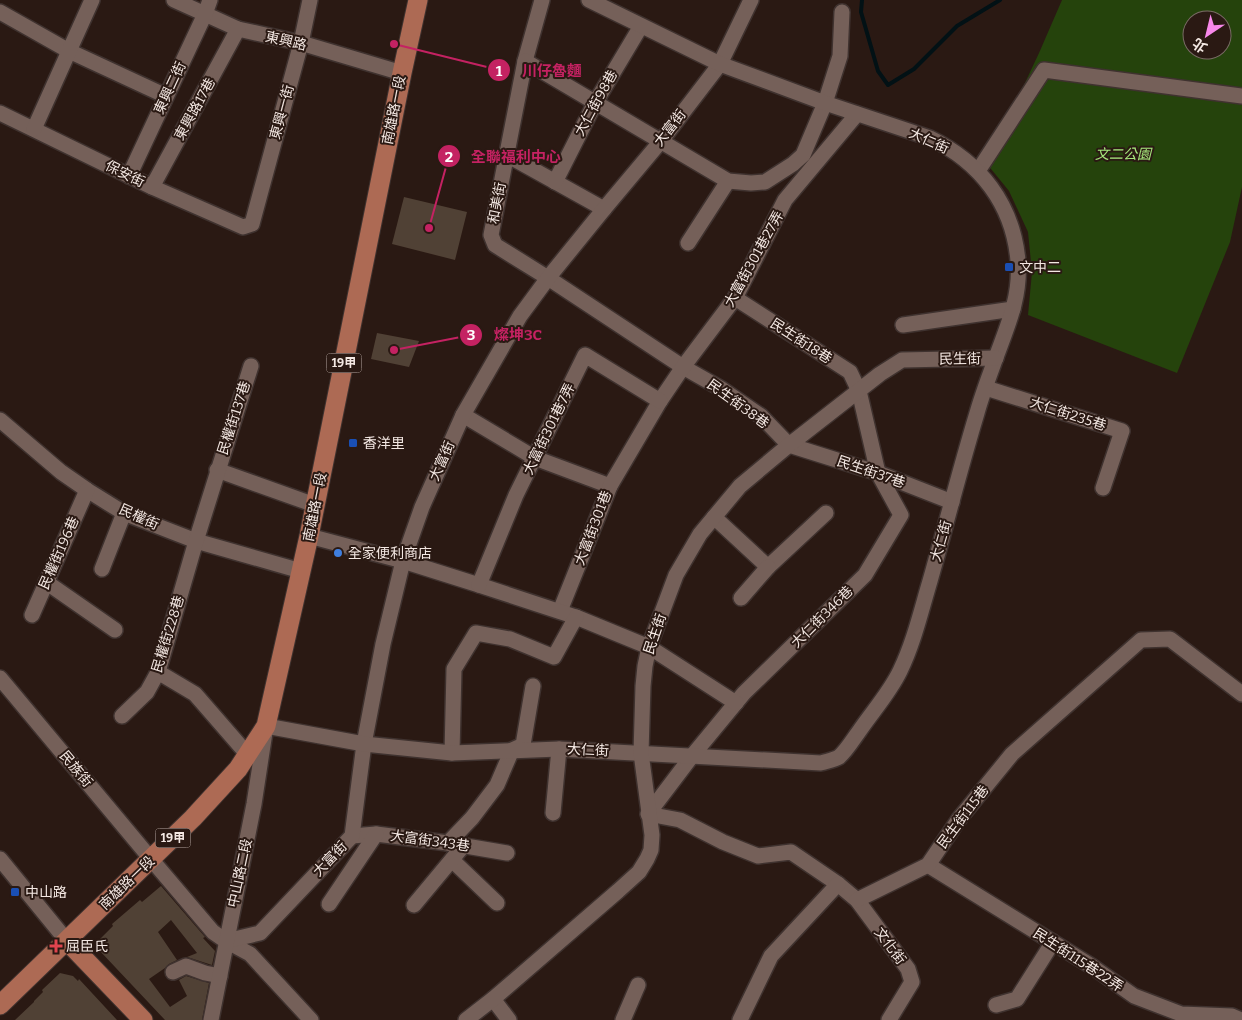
<svg xmlns="http://www.w3.org/2000/svg" width="1242" height="1020" viewBox="0 0 1242 1020" font-family="Bitter,'Noto Sans TC',serif">
  <rect width="100%" height="100%" fill="#2a1913"/>
  <path fill="#25430c" fill-rule="evenodd" d="M1062,0H1242V187L1230,242L1177,373L1028,315L1032,272L1028,232L1009,191L987,164L1039,53ZM1192,20H1222V50H1192Z"/>
  <g fill="none" stroke-linecap="round" stroke-linejoin="round">
    <path stroke="#021115" stroke-width="4" d="M862,0L861,12L878,71L888,85L914,69L957,26L1000,0"/>
  </g>
  <g fill="#504135">
    <path d="M404,197L467,212L455,260L392,244Z"/>
    <path d="M377,333L419,341L409,367L371,359Z"/>
    <path d="M161,886L205,937L203,938L215,951L212,965L187,957L197,953L171,920L158,932L177,960L169,964L165,968L149,979L170,1007L187,996L179,980L186,976L209,983L202,1020H165L99,950L100,939L113,926L112,924L140,900L142,902Z"/>
    <path d="M60,973L73,976L78,981L79,979L117,1020H15L34,1002V1001L43,992L42,990Z"/>
  </g>
  <g fill="none" stroke-linecap="round" stroke-linejoin="round">
    <defs>
      <g id="minor">
        <path d="M174,0L238,29L301,43L402,73"/>
        <path d="M542,0L525,61L491,235L495,245L548,278L683,367L720,388L761,416L789,445L878,473L952,502"/>
        <path d="M0,12L69,51L166,96"/>
        <path d="M525,61L728,181L751,183L765,182L793,164L803,155L825,103L840,56L842,12"/>
        <path d="M0,113L152,187L243,227L252,224L301,43L310,0"/>
        <path d="M34,129L92,0"/>
        <path d="M507,155L604,209"/>
        <path d="M978,171L1044,70L1242,96"/>
        <path d="M129,176L205,14L210,0"/>
        <path d="M555,182L595,103L641,26"/>
        <path d="M152,187L238,29"/>
        <path d="M688,243L728,181"/>
        <path d="M735,298L850,372L859,391L878,473L901,515L865,575L744,693L692,756L648,814L680,820L723,842L758,856L791,852L838,884L857,900L908,969L912,982L889,1020"/>
        <path d="M903,325L1013,309"/>
        <path d="M986,388L1122,431L1103,488"/>
        <path d="M463,415L535,458L610,486L560,611"/>
        <path d="M0,420L61,472L87,490L124,513L196,541L301,571"/>
        <path d="M217,470L315,505"/>
        <path d="M610,486L660,401L683,367L735,298L785,200L857,114"/>
        <path d="M714,517L768,567L826,513"/>
        <path d="M309,536L403,561L479,585L576,617L649,647L736,703"/>
        <path d="M102,569L124,513"/>
        <path d="M46,582L115,630"/>
        <path d="M479,585L516,495L585,355L660,401"/>
        <path d="M741,598L768,567"/>
        <path d="M32,615L87,490"/>
        <path d="M158,672L195,694L248,755"/>
        <path d="M0,678L151,859L213,932L226,941L250,954L311,1020"/>
        <path d="M122,716L147,692L158,672L196,541L251,366"/>
        <path d="M452,753L454,669L476,633L510,639L554,657L576,617"/>
        <path d="M553,813L559,749"/>
        <path d="M352,836L376,834L448,843L507,853"/>
        <path d="M448,843L472,818L497,785L512,750L523,745L533,686"/>
        <path d="M0,859L67,941"/>
        <path d="M452,860L497,903"/>
        <path d="M928,865L1093,967L1134,996L1181,1014L1232,1016L1241,1020"/>
        <path d="M857,900L928,865L959,819L1012,754L1141,640L1170,639L1242,694"/>
        <path d="M329,904L376,834"/>
        <path d="M414,905L464,845"/>
        <path d="M226,941L260,933L352,836L364,744L383,644L403,561L422,507L463,415L520,316L548,278L604,209L661,141L720,64L751,0"/>
        <path d="M173,972L186,966L205,973L220,976"/>
        <path d="M493,999L509,1020"/>
        <path d="M996,1005L1017,999L1053,942"/>
        <path d="M211,1020L254,804L266,726L364,744L452,753L559,749L821,763C827,761 834,760 839,757C847,750 854,738 860,730C873,711 890,692 900,671C914,642 921,611 930,581C946,525 960,469 977,413C982,395 989,377 995,360C1007,327 1021,297 1018,261C1013,204 980,162 930,138L825,103L720,64L589,0"/>
        <path d="M466,1020L493,999L618,891L639,872L647,859L651,850L652,835L641,753L643,686L645,666L649,647L676,575L700,534L740,486L789,445L880,374L902,360L996,358"/>
        <path d="M623,1020L638,985"/>
        <path d="M740,1020L771,956L838,884"/>
      </g>
      <g id="major">
        <path d="M67,941L143,1020"/>
        <path d="M0,1005L193,818L238,769L266,726L309,536L402,73L418,0"/>
      </g>
    </defs>
    <use href="#minor" stroke="#3f322f" stroke-width="18"/>
    <use href="#major" stroke="#3f322f" stroke-width="21"/>
    <use href="#minor" stroke="#756059" stroke-width="15"/>
    <use href="#major" stroke="#ad6a54" stroke-width="19"/>
  </g>
  <g fill="#1a4fb4" stroke="#2a1913" stroke-width="2">
    <rect x="1004" y="262" width="10" height="10" rx="2.5"/>
    <rect x="348" y="438" width="10" height="10" rx="2.5"/>
    <rect x="10" y="887" width="10" height="10" rx="2.5"/>
  </g>
  <circle fill="#3f7fe0" stroke="#2a1913" stroke-width="2" cx="338" cy="553" r="5"/>
  <path fill="#e0444e" stroke="#2a1913" stroke-width="2" d="M53.5 938.5h5v5h5v5h-5v5h-5v-5h-5v-5h5z"/>
  <g text-anchor="middle" dominant-baseline="central" stroke-width="4" stroke-linejoin="round" paint-order="stroke">
    <g fill="#2a1913" stroke="#b7a9a4" stroke-width="1">
      <rect x="326.5" y="353.5" width="35" height="19" rx="4"/>
      <rect x="155.5" y="828.5" width="35" height="19" rx="4"/>
    </g>
    <g font-size="12" font-weight="bold" fill="#f3e7e2">
      <text x="344" y="363">19甲</text>
      <text x="173" y="838">19甲</text>
    </g>
    <g font-size="14" fill="#f3e7e2" stroke="#2a1913">
      <text transform="translate(286 41) rotate(13)">東興路</text>
      <text transform="translate(170 88) rotate(-65)">東興二街</text>
      <text transform="translate(596 103) rotate(-61)">大仁街98巷</text>
      <text transform="translate(195 109) rotate(-61)">東興路17巷</text>
      <text transform="translate(394 110) rotate(-79)">南雄路一段</text>
      <text transform="translate(282 112) rotate(-75)">東興一街</text>
      <text transform="translate(670 128) rotate(-52)">大富街</text>
      <text transform="translate(929 141) rotate(24)">大仁街</text>
      <text transform="translate(125 174) rotate(26)">保安街</text>
      <text transform="translate(497 203) rotate(-79)">和美街</text>
      <text transform="translate(754 259) rotate(-61)">大富街301巷27弄</text>
      <text transform="translate(801 341) rotate(33)">民生街18巷</text>
      <text transform="translate(960 359) rotate(-1)">民生街</text>
      <text transform="translate(738 404) rotate(36)">民生街38巷</text>
      <text transform="translate(1068 414) rotate(18)">大仁街235巷</text>
      <text transform="translate(234 418) rotate(-72)">民權街137巷</text>
      <text transform="translate(549 429) rotate(-64)">大富街301巷7弄</text>
      <text transform="translate(442 461) rotate(-66)">大富街</text>
      <text transform="translate(871 472) rotate(19)">民生街37巷</text>
      <text transform="translate(315 507) rotate(-79)">南雄路一段</text>
      <text transform="translate(139 517) rotate(24)">民權街</text>
      <text transform="translate(593 528) rotate(-69)">大富街301巷</text>
      <text transform="translate(941 541) rotate(-74)">大仁街</text>
      <text transform="translate(59 553) rotate(-66)">民權街196巷</text>
      <text transform="translate(822 617) rotate(-45)">大仁街346巷</text>
      <text transform="translate(168 634) rotate(-73)">民權街228巷</text>
      <text transform="translate(655 634) rotate(-71)">民生街</text>
      <text transform="translate(588 750) rotate(3)">大仁街</text>
      <text transform="translate(76 769) rotate(50)">民族街</text>
      <text transform="translate(963 817) rotate(-53)">民生街115巷</text>
      <text transform="translate(430 841) rotate(8)">大富街343巷</text>
      <text transform="translate(330 859) rotate(-46)">大富街</text>
      <text transform="translate(240 873) rotate(-78)">中山路二段</text>
      <text transform="translate(127 883) rotate(-44)">南雄路一段</text>
      <text transform="translate(890 946) rotate(53)">文化街</text>
      <text transform="translate(1078 960) rotate(33)">民生街115巷22弄</text>
    </g>
    <g font-size="14" font-style="italic" fill="#a6e77c" stroke="#2a1913">
      <text x="1123" y="154">文二公園</text>
    </g>
    <g font-size="14" fill="#f3e7e2" stroke="#2a1913" text-anchor="start">
      <text x="1019" y="267">文中二</text>
      <text x="363" y="443">香洋里</text>
      <text x="348" y="553">全家便利商店</text>
      <text x="25" y="892">中山路</text>
      <text x="66" y="946">屈臣氏</text>
    </g>
  </g>
  <path fill="none" stroke="#c42262" stroke-width="2" d="M394 44L499 70M429 228L449 156M394 350L471 335"/>
  <g fill="#c42262" stroke="#2a1913" stroke-width="2">
    <circle cx="394" cy="44" r="5"/>
    <circle cx="429" cy="228" r="5"/>
    <circle cx="394" cy="350" r="5"/>
    <circle cx="499" cy="70" r="12"/>
    <circle cx="449" cy="156" r="12"/>
    <circle cx="471" cy="335" r="12"/>
  </g>
  <g font-size="15" text-anchor="middle" font-weight="bold" fill="#fff">
    <text x="499" y="76">1</text>
    <text x="449" y="162">2</text>
    <text x="471" y="340">3</text>
  </g>
  <g font-size="15" text-anchor="middle" font-weight="bold" fill="#c42262" stroke="#2a1913" stroke-width="4" stroke-linejoin="round" paint-order="stroke">
    <text x="552" y="76">川仔魯麵</text>
    <text x="516" y="162">全聯福利中心</text>
    <text x="518" y="340">燦坤3C</text>
  </g>
  <g transform="translate(1207 35) rotate(215)"><circle r="24" fill="#2a1913" stroke="#7a6b66"/>
  <path d="M0-4L9 19L0 12L-9 19Z" fill="#f888ea"/>
  <text y="-8" font-size="14" font-weight="bold" text-anchor="middle" fill="#f3e7e2">北</text>
  </g>
</svg>
